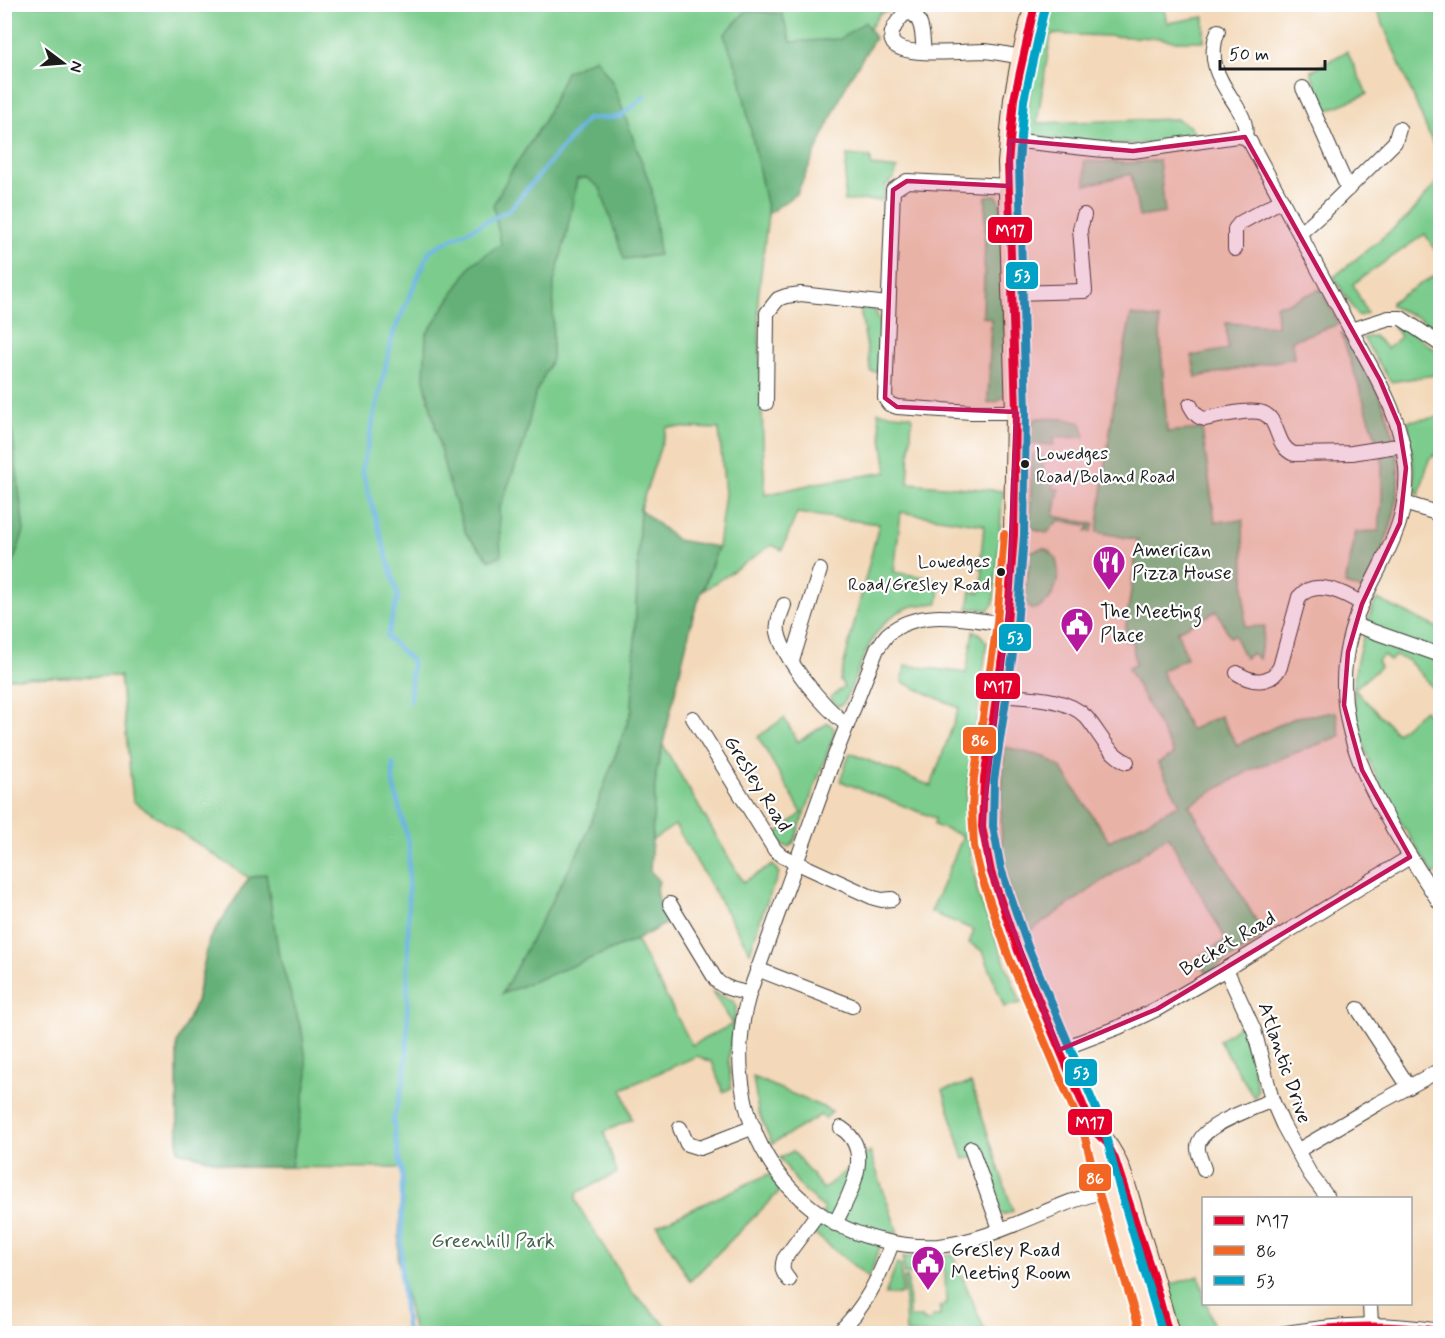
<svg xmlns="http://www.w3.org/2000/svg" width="1445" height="1338" viewBox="0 0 1445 1338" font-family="Mynerve,sans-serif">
  <rect width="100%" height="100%" fill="#fff"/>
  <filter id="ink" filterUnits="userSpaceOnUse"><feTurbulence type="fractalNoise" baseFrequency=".0167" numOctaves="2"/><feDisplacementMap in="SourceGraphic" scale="12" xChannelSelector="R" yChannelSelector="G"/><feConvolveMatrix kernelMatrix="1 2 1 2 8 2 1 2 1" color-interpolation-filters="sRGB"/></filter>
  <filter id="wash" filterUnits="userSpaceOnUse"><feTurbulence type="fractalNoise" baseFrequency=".008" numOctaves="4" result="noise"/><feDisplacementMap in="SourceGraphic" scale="24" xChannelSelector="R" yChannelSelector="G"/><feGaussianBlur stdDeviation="1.35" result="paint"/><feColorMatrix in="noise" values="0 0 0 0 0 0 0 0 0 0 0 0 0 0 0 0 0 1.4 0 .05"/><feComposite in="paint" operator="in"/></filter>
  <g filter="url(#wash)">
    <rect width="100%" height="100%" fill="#f3d9ba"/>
    <g fill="#7ccc8d" stroke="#4c7454" stroke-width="1.5">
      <path d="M4,5H926V6L906,7L880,13L844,68L768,214L758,299L765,495L817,483L887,472L878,412L912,416L908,483L1003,491L994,603L988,610L968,608L971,591L980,593L983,569L980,568L984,525L901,512L894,572L941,580L938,603C929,604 919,604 910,607C868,621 862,669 843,704L838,706L830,698L844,687L840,680L879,524L797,513L782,550L772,545L703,591L718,547L725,494L719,429L667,427L640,509L632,710L584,841L503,993L636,940L692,1045L733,1024L712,992L733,1001L736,1007L729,1060L731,1088L723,1092L712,1062L697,1056L622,1089L632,1119L604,1132L617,1173L578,1192L576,1199L579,1207L632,1292L674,1333H414L398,1260L402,1168L238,1167L178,1151L177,1043L196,1002L209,940L249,878L133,801L120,676L5,678Z"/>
      <path d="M1051,5H1163L1167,23L1204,17V41H1173L1160,38L1051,34L1037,123L1177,119L1189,126L1198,137L1188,140L1135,144L1082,143L1035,136L1027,130C1029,87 1037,45 1051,5Z"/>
      <path d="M1375,5H1433L1440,21V161Z"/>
      <path d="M1347,51L1367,94L1321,113L1319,98L1311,71Z"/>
      <path d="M847,155L870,157L872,166L897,169L894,178L886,185L883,200L844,201Z"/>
      <path d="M1159,160L1165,213L1139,217L1131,174L1086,185L1084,161L1127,163Z"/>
      <path d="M1440,178V258L1425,234L1353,284L1367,313L1358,316L1334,277L1409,216Z"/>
      <path d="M996,195L1000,201L1007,394L998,401L988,403L991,319L983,317L986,196Z"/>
      <path d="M1440,272V333L1419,318L1391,306V302Z"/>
      <path d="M1321,289L1339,324L1292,340L1294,358L1196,377L1192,356L1228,349L1226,323L1277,326L1276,305L1288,303Z"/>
      <path d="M860,308L874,309C885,325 879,352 879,371L871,372Z"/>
      <path d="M1131,315L1159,319L1167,432L1202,429L1215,522L1243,520L1245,627L1265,626L1259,659L1252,653L1245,658L1234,635L1230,637L1217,611L1177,631L1187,658L1161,671L1190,730L1220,716L1237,745L1296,717L1336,712L1340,736L1250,770L1189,805L1265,936L1207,973L1197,958L1226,940L1168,836L1026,934C1015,908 1007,882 1003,854C999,819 1003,783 1005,747L1045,757L1061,768L1109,841L1180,804L1158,763L1174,754L1128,668L1135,665L1133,642L1124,640L1138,540L1097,532L1114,401Z"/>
      <path d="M1402,326L1440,353V374L1391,382L1363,338L1374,336L1387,348L1401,337L1393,327Z"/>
      <path d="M1341,333C1378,379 1407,444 1396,504C1391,535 1376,562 1363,590L1345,584L1356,532L1379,531L1382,499V456Z"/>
      <path d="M1440,417V452L1429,459L1419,495L1416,492L1408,421Z"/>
      <path d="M1039,418L1065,419L1081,423L1085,437L1054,438V445L1032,444L1033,420Z"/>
      <path d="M1032,454L1042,455L1044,476H1053V489H1059L1054,516L1094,524L1091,532L1086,531L1090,526L1059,520L1047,533L1036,530L1030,526Z"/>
      <path d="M1042,548C1069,553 1059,609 1031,609L1024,603L1030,552Z"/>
      <path d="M1377,599L1440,629V696L1408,660L1395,656L1390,661L1384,655L1377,661L1380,667L1354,689L1397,733L1424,710L1440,728V870L1434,875C1400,823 1352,751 1354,687C1354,670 1358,654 1363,638C1367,624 1370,611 1377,599Z"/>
      <path d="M973,631L979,633L987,643L966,799L970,848L978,895L1021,1003L1004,1007L983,951L969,943L974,930L931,912L963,836L934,825L935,818L840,781L850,753L931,786L959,708L902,682L905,665L966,673Z"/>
      <path d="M784,718L798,742L828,723L834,728V735L794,842L789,847L782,845L776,834L802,813L758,737Z"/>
      <path d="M663,745L743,882L773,865L779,873L763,911L750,952L675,825L651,841L656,773Z"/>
      <path d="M1241,1024L1245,1033L1258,1091L1254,1097L1219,1041Z"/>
      <path d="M753,1077L832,1111L825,1119L821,1115L772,1144L758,1111Z"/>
      <path d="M971,1083L1013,1211L1003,1215L998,1211L979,1155L964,1159L943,1090Z"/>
      <path d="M793,1151L823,1189L870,1152L898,1233L885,1232L869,1278L815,1234L824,1209L799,1185L780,1158Z"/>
      <path d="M769,1174L780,1191L690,1281L657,1225Z"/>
      <path d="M953,1255L986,1333H906L904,1278L908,1277L909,1317H922L923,1321H931L932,1316H940V1306L946,1305L945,1271L943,1269L942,1256Z"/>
      <path d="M903,1257H938V1268L936,1274H904Z"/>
      <path d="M897,1263L901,1265L902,1294L885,1295Z"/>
      <path d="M1199,1276L1203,1291L1204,1304H1207L1216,1333H1181L1166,1286Z"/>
    </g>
    <g fill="#65b078" stroke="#40664a" stroke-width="1.5">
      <path d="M747,10L782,14L791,42L840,39L865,22L875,38L848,81L797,193L768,214L739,73L724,35Z"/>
      <path d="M596,58L613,83L652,190L659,255L624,259L600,188L587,178L577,179L566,237L554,282L552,359L535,395L524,443L499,510L501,556L490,560L466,534L447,477L424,379L426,335L472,264L501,244L493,205L511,172L543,123L566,72Z"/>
      <path d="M4,361L7,365L10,414L24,531L10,572H4Z"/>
      <path d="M640,509L677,540L718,547L693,616L656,773L650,871L659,881L656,893L669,922L636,940L502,994L584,841L632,710Z"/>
      <path d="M266,874L279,955L302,1032L308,1074L291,1167H238L178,1151L177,1043L196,1002L209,940L249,878Z"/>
    </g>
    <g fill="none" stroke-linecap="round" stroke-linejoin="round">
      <g stroke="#6ab4e2" stroke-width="4.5">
        <path d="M410,702L412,661L387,637L398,596L362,470L393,334L430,250L509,210L587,119L620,117L645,96"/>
        <path d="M393,763V783L409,845L407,1052L403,1084L393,1121L402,1174L401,1276L407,1334"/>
      </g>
    </g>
  </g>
  <g filter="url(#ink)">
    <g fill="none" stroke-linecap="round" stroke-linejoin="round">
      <defs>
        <g id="street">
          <path d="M1218,31C1198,81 1252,105 1245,137"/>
          <path d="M924,52C922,38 924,22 912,13L904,14C898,21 887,33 893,43C903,58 966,51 984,51C997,52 1009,55 1022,57"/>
          <path d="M1303,88L1348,189"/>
          <path d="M1010,140L1103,150L1133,151L1237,136L1245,137L1250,142C1285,205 1317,268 1351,330C1376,377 1401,413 1406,467C1410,521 1383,558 1362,603C1324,687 1351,756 1394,830C1409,855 1424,879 1440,903"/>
          <path d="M1009,186L907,181L893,190L885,398L889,404L897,407L971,412H1016"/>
          <path d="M1300,233L1325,211L1395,142L1399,129"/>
          <path d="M1235,249V229L1240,223L1282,200"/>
          <path d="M1013,293L1085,291L1080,229L1084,215"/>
          <path d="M1351,330L1389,318H1401L1440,344"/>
          <path d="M766,403L767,313L778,299L786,296L801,294L888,304"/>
          <path d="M1190,405C1194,412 1196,417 1205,419C1220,416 1249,408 1263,413C1280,420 1275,447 1294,454L1352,453L1403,445"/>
          <path d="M1404,503L1440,514"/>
          <path d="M784,605C781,614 776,622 778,632C784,661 824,707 847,725"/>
          <path d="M1007,624C969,620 920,606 888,634C884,638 881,644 877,649L832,763L749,994C718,1100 770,1216 884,1241C901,1245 921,1247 938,1246C1000,1240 1055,1200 1115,1189"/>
          <path d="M1355,625L1440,655"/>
          <path d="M792,661L820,570"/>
          <path d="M1237,673C1252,683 1270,685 1280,667L1299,597C1315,578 1345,593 1362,604"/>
          <path d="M997,695C1025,698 1066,696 1086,717C1100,733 1107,753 1127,762"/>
          <path d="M693,718L775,850L782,856L874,898L882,900L892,899"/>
          <path d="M670,904L716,980C724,989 737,990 749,994"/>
          <path d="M757,969L852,1006"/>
          <path d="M1226,969L1254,1030L1272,1100L1283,1125L1310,1174L1328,1198"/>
          <path d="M1358,1009L1409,1087"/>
          <path d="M1059,1050L1119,1027L1157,1009L1226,969L1410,857"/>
          <path d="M680,1128L687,1144L700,1148L754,1127"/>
          <path d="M971,1148L1000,1229"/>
          <path d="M1297,1151L1377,1104L1440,1070"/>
          <path d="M1204,1169C1202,1162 1197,1153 1198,1146C1200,1125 1255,1108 1272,1100"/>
          <path d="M835,1224C849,1195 876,1151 841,1128"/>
          <path d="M789,1280C783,1273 781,1269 784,1259L818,1213"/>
          <path d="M1370,1304L1371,1324"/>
          <path d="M837,1334C865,1308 879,1278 892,1243"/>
          <path d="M1280,1334C1338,1324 1383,1322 1440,1331"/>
        </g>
        <g id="secondary">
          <path d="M1035,4L1022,57L1014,99L1008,163L1016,412L1014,535L1007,624L984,779L982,827L991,872L1018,951L1094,1131L1109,1190L1152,1334"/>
          <path d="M1098,1135C1120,1156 1126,1190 1135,1218C1147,1256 1158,1295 1169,1334"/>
        </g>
      </defs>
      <use href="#street" stroke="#3c3834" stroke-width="16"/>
      <use href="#secondary" stroke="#3c3834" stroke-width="22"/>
      <use href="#street" stroke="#fff" stroke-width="14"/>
      <use href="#secondary" stroke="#fde4d0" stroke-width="20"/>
      <defs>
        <g id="bus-1">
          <path d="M1035,4L1014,99L1008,163L1016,412L1014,535L1007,624L984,779L982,827L991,872L1018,951L1094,1131L1107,1143L1115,1159L1152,1272L1169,1334"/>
          <path d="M1283,1334C1336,1325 1387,1324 1440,1331"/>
        </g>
        <path id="bus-2" d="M1004,534L997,623L974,778L972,808L974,846L981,875L1008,955L1084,1134L1099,1193L1141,1334"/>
        <path id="bus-3" d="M1045,7L1024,100L1019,163L1026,412L1024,535L1017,626L994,780L993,826L1001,869L1028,947L1104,1128L1119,1187L1162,1331"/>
      </defs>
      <use href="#bus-1" stroke="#fff" stroke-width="12"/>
      <use href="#bus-2" stroke="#fff" stroke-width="12"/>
      <use href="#bus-3" stroke="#fff" stroke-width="12"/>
      <use href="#bus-1" stroke="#e4002b" stroke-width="8"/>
      <use href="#bus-2" stroke="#f26522" stroke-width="8"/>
      <use href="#bus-3" stroke="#01a2c5" stroke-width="8"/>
    </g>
  </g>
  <path fill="#c2185b" fill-opacity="0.2" stroke="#c2185b" stroke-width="4.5" stroke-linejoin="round" d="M1245,137L1380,380L1399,425L1406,468L1400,523L1362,604L1348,652L1344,705L1362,770L1410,857L1157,1009L1059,1050L991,872L982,827L1008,614L1016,412L897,407L885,398L893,190L907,181L1009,186L1010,140L1133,151Z"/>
  <defs>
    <symbol id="restaurant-pin" viewBox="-11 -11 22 30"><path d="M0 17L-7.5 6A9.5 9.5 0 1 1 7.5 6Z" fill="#b5179e" stroke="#fff"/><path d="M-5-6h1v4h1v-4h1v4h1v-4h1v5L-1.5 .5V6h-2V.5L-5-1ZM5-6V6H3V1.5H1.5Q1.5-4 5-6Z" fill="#fff"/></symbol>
    <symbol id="civic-pin" viewBox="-11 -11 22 30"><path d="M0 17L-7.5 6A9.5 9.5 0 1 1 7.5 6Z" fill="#b5179e" stroke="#fff"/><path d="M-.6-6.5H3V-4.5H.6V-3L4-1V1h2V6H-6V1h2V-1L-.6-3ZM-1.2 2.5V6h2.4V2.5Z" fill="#fff"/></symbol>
  </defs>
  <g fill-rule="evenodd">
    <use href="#restaurant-pin" x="1090" y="543" width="38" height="52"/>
    <use href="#civic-pin" x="1058" y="605" width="38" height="52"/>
    <use href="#civic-pin" x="909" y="1243" width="38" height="52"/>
  </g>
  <g fill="#1c1c1c" stroke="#fff" stroke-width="2">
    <circle cx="1025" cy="464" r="5"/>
    <circle cx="1001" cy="572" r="5"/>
  </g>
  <g text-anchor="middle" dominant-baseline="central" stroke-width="4.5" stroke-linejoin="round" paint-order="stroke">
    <g font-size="18" fill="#1c1c1c" stroke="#fff" text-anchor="start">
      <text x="1036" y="454">Lowedges<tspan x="1036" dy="23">Road/Boland Road</tspan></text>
      <text x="990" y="562" text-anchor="end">Lowedges<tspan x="990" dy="23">Road/Gresley Road</tspan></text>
    </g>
    <g font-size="20" fill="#1c1c1c" stroke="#fff" text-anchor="start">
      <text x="1132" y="550">American<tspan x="1132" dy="23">Pizza House</tspan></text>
      <text x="1100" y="612">The Meeting<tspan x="1100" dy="23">Place</tspan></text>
      <text x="951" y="1250">Gresley Road<tspan x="951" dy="23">Meeting Room</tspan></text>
    </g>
    <g font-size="20" fill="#1c1c1c" stroke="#fff">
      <text transform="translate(757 784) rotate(58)">Gresley Road</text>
      <text transform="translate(1228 944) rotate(-31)">Becket Road</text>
      <text transform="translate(1284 1063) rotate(71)">Atlantic Drive</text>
    </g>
    <g font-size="20" fill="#426249" stroke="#fff">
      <text x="493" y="1241">Greenhill Park</text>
    </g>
  </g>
  <g stroke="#fff" stroke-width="2">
    <rect x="987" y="216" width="46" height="28" rx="6" fill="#e4002b"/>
    <rect x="1005" y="261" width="34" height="29" rx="6" fill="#01a2c5"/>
    <rect x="998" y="623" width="34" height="29" rx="6" fill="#01a2c5"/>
    <rect x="975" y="672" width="46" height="28" rx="6" fill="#e4002b"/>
    <rect x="962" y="726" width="35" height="29" rx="6" fill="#f26522"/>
    <rect x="1064" y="1058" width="34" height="29" rx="6" fill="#01a2c5"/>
    <rect x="1067" y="1108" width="46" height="28" rx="6" fill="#e4002b"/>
    <rect x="1078" y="1163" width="34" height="29" rx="6" fill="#f26522"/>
  </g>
  <g font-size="16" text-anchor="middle" font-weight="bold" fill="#fff">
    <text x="1010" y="236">M17</text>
    <text x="1022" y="281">53</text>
    <text x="1015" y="643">53</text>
    <text x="998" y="692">M17</text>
    <text x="980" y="746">86</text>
    <text x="1081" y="1078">53</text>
    <text x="1090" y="1128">M17</text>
    <text x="1095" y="1184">86</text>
  </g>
  <rect width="1445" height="1338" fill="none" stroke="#fff" stroke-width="24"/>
  <rect x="1202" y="1197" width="210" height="108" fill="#ffffff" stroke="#a4a4a4" stroke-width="1.5"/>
  <rect x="1214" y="1216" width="30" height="9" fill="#e4002b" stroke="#a4a4a4" stroke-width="1.5"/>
  <text x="1256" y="1227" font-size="18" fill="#1c1c1c">M17</text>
  <rect x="1214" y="1246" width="30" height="9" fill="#f26522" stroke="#a4a4a4" stroke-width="1.5"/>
  <text x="1256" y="1257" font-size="18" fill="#1c1c1c">86</text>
  <rect x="1214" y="1276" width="30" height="9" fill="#01a2c5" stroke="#a4a4a4" stroke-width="1.5"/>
  <text x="1256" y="1287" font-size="18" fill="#1c1c1c">53</text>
  <g transform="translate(63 63) rotate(106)" stroke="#ffffff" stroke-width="4.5" paint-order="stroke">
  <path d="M0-4.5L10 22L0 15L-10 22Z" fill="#1c1c1c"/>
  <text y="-9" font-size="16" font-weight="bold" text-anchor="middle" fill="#1c1c1c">N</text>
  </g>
  <path d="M1220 60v9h105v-9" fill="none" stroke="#1c1c1c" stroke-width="3"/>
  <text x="1229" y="60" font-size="18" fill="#1c1c1c" stroke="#ffffff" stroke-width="4.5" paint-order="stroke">50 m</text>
</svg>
